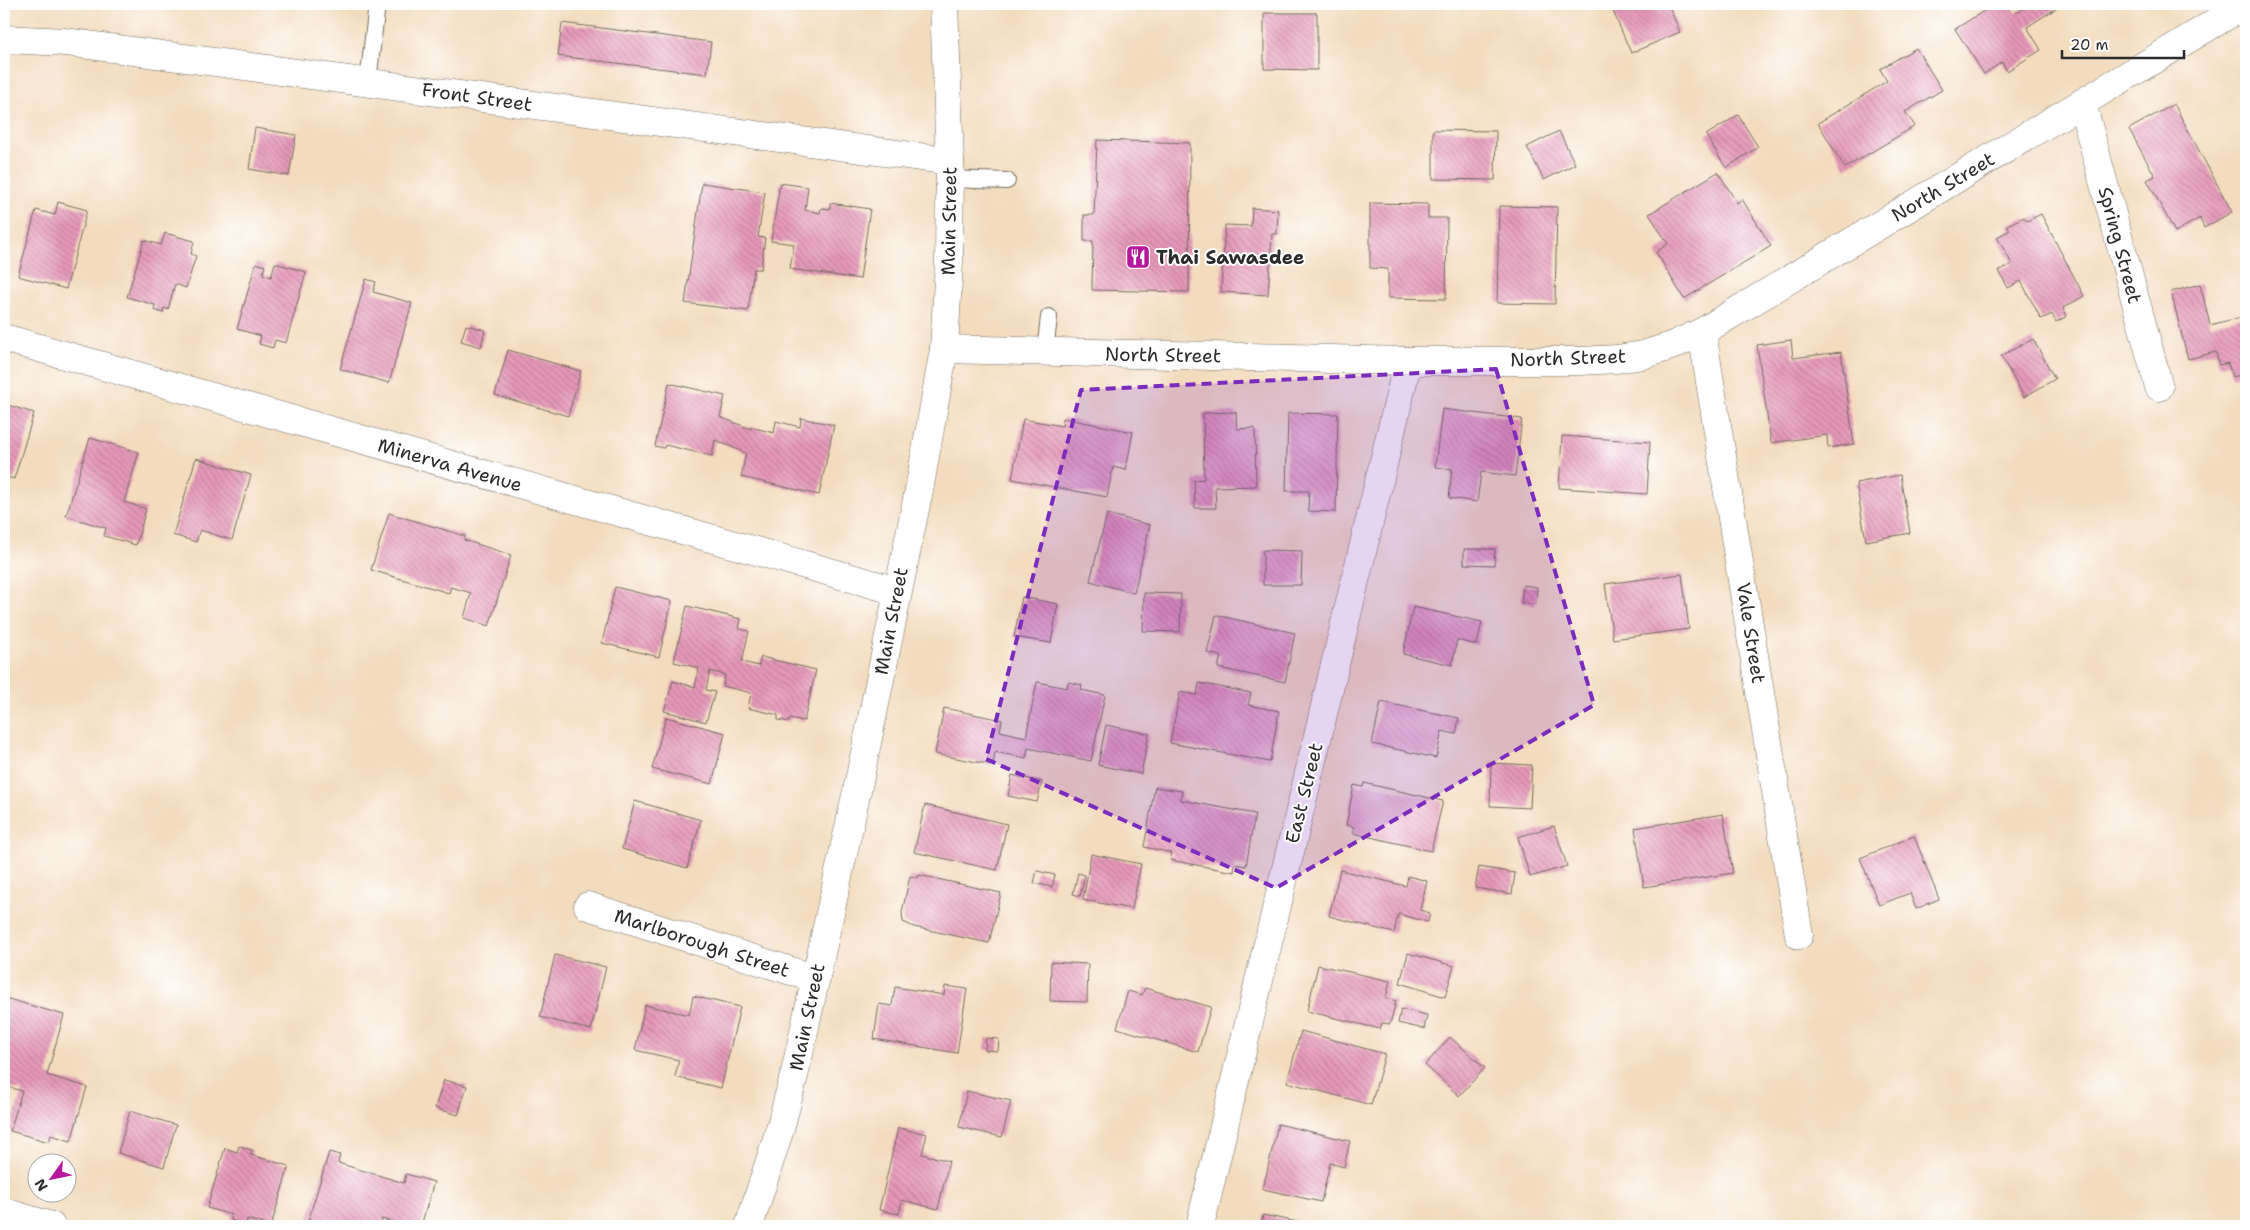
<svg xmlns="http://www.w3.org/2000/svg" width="2250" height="1230" viewBox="0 0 2250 1230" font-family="'Shantell Sans',sans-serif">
  <defs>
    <pattern id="building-back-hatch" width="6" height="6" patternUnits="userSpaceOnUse" patternTransform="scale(1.25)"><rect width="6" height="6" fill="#e799ba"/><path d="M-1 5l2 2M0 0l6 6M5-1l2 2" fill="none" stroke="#bb7d97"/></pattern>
  </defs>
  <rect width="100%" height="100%" fill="#fff"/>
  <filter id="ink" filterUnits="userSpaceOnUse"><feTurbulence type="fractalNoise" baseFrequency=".02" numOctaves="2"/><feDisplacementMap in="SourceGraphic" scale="10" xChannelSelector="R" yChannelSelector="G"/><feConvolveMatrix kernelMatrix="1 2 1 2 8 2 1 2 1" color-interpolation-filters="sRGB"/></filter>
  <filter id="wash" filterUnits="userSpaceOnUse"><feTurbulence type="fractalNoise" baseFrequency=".0096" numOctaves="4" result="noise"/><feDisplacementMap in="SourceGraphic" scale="20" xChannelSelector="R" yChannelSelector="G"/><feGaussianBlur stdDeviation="1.12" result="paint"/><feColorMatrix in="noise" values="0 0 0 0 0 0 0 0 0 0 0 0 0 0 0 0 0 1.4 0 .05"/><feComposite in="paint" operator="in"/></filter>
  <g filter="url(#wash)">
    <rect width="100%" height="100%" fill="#f3dcbe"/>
    <g id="blocks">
      <g fill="url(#building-back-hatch)">
        <path d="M1610,4H1668L1680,32L1631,53Z"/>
        <path d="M1995,4H2011L2017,13L2028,5L2027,4H2058L2060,6L2027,27L2041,50L2007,71L2002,62L1984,74L1955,29Z"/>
        <path d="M1264,13H1317V70L1264,69Z"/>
        <path d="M562,23L711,42L707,74L558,56Z"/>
        <path d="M1916,48L1942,90L1905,112L1915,126L1845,168L1818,123L1887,81L1880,69Z"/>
        <path d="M2174,104L2232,212L2204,228L2200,218L2175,232L2147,180L2155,176L2129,129Z"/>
        <path d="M1738,115L1758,147L1726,168L1706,135Z"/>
        <path d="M255,128L296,135L289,176L249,169Z"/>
        <path d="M1433,130L1496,131L1495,180L1433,179Z"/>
        <path d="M1559,131L1575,164L1544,180L1527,147Z"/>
        <path d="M1097,140L1190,143L1189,292L1092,290L1093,241H1084V215H1094Z"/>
        <path d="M1718,172L1737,203L1742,199L1771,246L1684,299L1656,252L1668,244L1649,214Z"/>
        <path d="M702,183L765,192L758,237L765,238L761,269H754L748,311L685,303Z"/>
        <path d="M780,183L808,187L805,210L820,213L821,208L830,209V203L870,209L860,279L790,269L794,244L771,241Z"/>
        <path d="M58,202L87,210L66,289L18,276L36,210L55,215Z"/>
        <path d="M1370,203L1428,204V218H1447L1446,299L1388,298V269L1370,268Z"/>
        <path d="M1499,206L1557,207L1555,304L1497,303Z"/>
        <path d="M1252,208L1278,210L1277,234H1272L1268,295L1221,292L1225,225L1251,226Z"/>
        <path d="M2041,214L2084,296L2063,308L2067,316L2056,322L2052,314L2041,319L2021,281L2008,288L1999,271L2012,264L1997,237L2010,230L2007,225L2024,217L2027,221Z"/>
        <path d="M165,233L194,241L191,254L196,256L186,288L175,284L168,310L164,308L163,313L154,310L155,305L127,297L144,240L161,245Z"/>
        <path d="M256,263L265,266L263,274L271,277L275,263L306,272L286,343L275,340L273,348L259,344L261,336L237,329Z"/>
        <path d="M366,279L376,282L373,292L412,303L389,383L340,369Z"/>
        <path d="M2200,284L2210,325L2246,316V374L2232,377L2228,363L2219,365L2216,352L2188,359L2171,292Z"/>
        <path d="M466,325L485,330L481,347L461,341Z"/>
        <path d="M2033,339L2055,379L2024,397L2001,356Z"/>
        <path d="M1791,340L1793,358L1841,352L1854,444L1828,448L1827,435L1771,443L1757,345Z"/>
        <path d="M508,350L581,371L568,416L495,395Z"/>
        <path d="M669,383L725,396L720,417L751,429V427L774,433L776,421L800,427L801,418L834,425L819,495L741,477L746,453L715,440L712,456L665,445L664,448L655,446Z"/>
        <path d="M4,404L34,413L14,479L4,476Z"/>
        <path d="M1442,409L1522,419L1515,476L1481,472L1477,502L1449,498L1452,469L1435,467Z"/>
        <path d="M1236,412L1237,429L1255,428L1256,486L1215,487L1216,508H1195L1194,480L1204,479L1203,413Z"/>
        <path d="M1288,413L1338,414L1336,512L1308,511L1309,491H1286Z"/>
        <path d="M1063,418L1133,432L1126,470L1113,467L1107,497L1012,479L1023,419L1062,426Z"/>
        <path d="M1562,436L1650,442L1647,494L1559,488Z"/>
        <path d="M90,438L139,452L124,502L146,509L136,545L104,536L106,528L66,516Z"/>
        <path d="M196,458L251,475L232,540L200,530L196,542L173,535Z"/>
        <path d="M1900,475L1910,533L1866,541L1856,483Z"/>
        <path d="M389,513L465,536L464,540L511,555L489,626L464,618L471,593L451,587L449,593L371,570Z"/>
        <path d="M1107,514L1150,525L1134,593L1090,581Z"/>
        <path d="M1464,549H1495L1494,565L1464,564Z"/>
        <path d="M1263,550L1302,551L1301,585H1263Z"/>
        <path d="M1682,574L1689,629L1613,639L1605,584Z"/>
        <path d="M1523,585L1537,587L1536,604L1521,603Z"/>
        <path d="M615,587L672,601L659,657L602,643Z"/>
        <path d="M1144,593L1181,594L1180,632L1143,631Z"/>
        <path d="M1022,597L1058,604L1051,643L1014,637Z"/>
        <path d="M687,606L741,619L739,629L749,631L742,662L759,666L761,657L816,670L804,721L790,718L789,722L778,720V715L748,708L751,693L723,686L725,675L710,671L706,690L715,692L706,722L664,711L673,681L695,687L699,668L674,662Z"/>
        <path d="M1413,607L1482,622L1477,645L1457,640L1452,665L1403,654Z"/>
        <path d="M1216,615L1295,633L1285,682L1218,668L1221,656L1207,653Z"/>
        <path d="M1037,682L1067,688L1068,682L1082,685L1081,690L1105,695L1091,761L1028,748L1026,758L995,752L993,765L935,754L944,708L1002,720L1000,731L1026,737Z"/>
        <path d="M1199,683L1251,693L1248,705L1279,711L1270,762L1170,743L1180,692L1197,695Z"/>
        <path d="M1381,702L1459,718L1456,734L1442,731L1436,758L1372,744Z"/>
        <path d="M666,717L725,733L712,784L652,769Z"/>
        <path d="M1106,725L1149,734L1141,774L1098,765Z"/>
        <path d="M1491,763L1532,765L1530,808L1490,806Z"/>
        <path d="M1012,775L1042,782L1037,802L1008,796Z"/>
        <path d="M1364,783L1443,801L1431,851L1353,833L1354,827L1346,825L1354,785L1363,787Z"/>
        <path d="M1155,787L1182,791L1181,800L1255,814L1246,866L1235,864L1234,872L1170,860L1172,853L1144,847Z"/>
        <path d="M635,801L701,820L687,868L622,849Z"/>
        <path d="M925,805L1007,824L997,870L914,852Z"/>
        <path d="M1723,814L1733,873L1644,887L1635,828Z"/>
        <path d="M1554,826L1567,866L1530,877L1518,837Z"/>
        <path d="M1914,836L1939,899L1916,909L1910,893L1879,905L1860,858Z"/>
        <path d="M1091,854L1141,864L1132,909L1083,900Z"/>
        <path d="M1479,867L1515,873L1512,894L1475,888Z"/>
        <path d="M1340,870L1406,886L1408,876L1427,881L1420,910L1430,913L1428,922L1398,914L1394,933L1329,916Z"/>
        <path d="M1037,871L1055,875L1052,887L1034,883Z"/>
        <path d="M1078,873L1085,875L1080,896L1073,894Z"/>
        <path d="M919,875L1001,893L989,943L914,927L903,922L902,912L910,876L918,878Z"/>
        <path d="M1408,953L1454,966L1445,997L1400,983Z"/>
        <path d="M555,955L606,967L591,1030L540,1017Z"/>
        <path d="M1051,962L1088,964L1087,1002L1050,1001Z"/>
        <path d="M1318,965L1390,981L1386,998L1396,1001L1390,1024L1382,1023L1380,1029L1307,1011Z"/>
        <path d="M945,986L967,989L957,1053L874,1039L879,1004L892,1006L895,987L944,995Z"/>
        <path d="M1145,988L1211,1007L1198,1052L1117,1028L1128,991L1142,995Z"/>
        <path d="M693,996L740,1007L721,1088L675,1077L679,1060L635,1050L645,1005L689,1015Z"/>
        <path d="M5,998L64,1015L47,1075L87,1087L71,1141L51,1135L49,1142L10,1131L22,1091L4,1086Z"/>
        <path d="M1401,1009L1427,1015L1424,1029L1398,1023Z"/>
        <path d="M1301,1031L1385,1054L1371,1105L1287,1082Z"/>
        <path d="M1450,1037L1485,1068L1459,1096L1425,1065Z"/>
        <path d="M986,1038L999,1039L998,1051L985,1050Z"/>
        <path d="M444,1080L467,1086L458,1115L435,1108Z"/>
        <path d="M967,1091L1011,1101L1002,1137L959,1127Z"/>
        <path d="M130,1111L176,1125L164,1167L118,1153Z"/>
        <path d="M1278,1124L1350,1141L1344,1167L1330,1163L1321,1202L1263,1189Z"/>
        <path d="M898,1128L927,1134L922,1154L949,1161L938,1209L902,1200L899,1214L879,1210Z"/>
        <path d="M239,1146L252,1150L251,1155L289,1166L271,1226L247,1219L246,1225L231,1220L232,1215L207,1208L225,1148L237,1152Z"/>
        <path d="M329,1152L340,1155L338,1163L404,1183L406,1174L434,1182L421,1226H405L382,1219L380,1226L307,1225Z"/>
        <path d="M1263,1215L1312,1225V1226H1261Z"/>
      </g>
    </g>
  </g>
  <g filter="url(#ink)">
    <use href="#blocks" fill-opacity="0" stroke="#71695e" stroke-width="1"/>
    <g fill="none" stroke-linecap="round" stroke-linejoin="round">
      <defs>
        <g id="service">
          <path d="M368,82L377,4"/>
          <path d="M949,179L1007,181"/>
          <path d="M1045,352L1049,317"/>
        </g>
        <g id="minor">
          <path d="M4,39L66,42L950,161"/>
          <path d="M2082,103L2159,387"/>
          <path d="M1702,332L1799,935"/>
          <path d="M4,338L897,591"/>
          <path d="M944,349L1408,361H1581L1617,359L1643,355L1671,346L1702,332L2246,4"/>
          <path d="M588,906L816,979"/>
          <path d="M4,1212L51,1226"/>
          <path d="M1200,1226L1408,361"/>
        </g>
        <path id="secondary" d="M749,1226L780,1129L795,1072L860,777L920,485L944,349L949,262L950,161L944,4"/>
      </defs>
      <use href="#service" stroke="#71695e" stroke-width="18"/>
      <use href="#minor" stroke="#71695e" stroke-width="29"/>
      <use href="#secondary" stroke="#71695e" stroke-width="29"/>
      <use href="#service" stroke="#fff" stroke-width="16"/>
      <use href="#minor" stroke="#fff" stroke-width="28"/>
      <use href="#secondary" stroke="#fff" stroke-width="28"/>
    </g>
  </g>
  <path fill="#7b2cbf" fill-opacity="0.2" stroke="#7b2cbf" stroke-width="4" stroke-dasharray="10 6" stroke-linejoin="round" d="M1496,369L1594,705L1276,888L986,759L1081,390Z"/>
  <defs>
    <symbol id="restaurant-square" viewBox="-11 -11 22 22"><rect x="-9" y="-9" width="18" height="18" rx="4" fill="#b5179e" stroke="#fff"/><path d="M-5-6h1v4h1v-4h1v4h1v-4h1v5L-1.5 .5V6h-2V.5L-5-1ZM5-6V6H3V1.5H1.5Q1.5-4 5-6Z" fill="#fff"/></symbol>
  </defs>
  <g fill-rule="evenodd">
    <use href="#restaurant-square" x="1124" y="243" width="28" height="28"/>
  </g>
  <g text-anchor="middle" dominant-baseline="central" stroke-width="4" stroke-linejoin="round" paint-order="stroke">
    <g font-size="19" fill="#2b2b2b" stroke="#fff">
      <text transform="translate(477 97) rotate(8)">Front Street</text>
      <text transform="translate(1943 187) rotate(-31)">North Street</text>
      <text transform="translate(949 221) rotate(-89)">Main Street</text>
      <text transform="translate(2120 245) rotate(75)">Spring Street</text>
      <text transform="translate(1163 355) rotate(1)">North Street</text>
      <text transform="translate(1568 358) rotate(-2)">North Street</text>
      <text transform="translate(450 465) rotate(16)">Minerva Avenue</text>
      <text transform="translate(891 621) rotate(-79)">Main Street</text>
      <text transform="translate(1751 633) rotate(81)">Vale Street</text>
      <text transform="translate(1304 793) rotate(-76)">East Street</text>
      <text transform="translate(702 943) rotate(18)">Marlborough Street</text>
      <text transform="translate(807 1017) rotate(-78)">Main Street</text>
    </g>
    <g font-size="19" font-weight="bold" fill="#2b2b2b" stroke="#fff" text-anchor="start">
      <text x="1156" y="257">Thai Sawasdee</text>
    </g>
  </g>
  <rect width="2250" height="1230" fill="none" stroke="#fff" stroke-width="20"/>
  <g transform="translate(52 1178) rotate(237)"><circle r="24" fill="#ffffff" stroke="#aaaaaa"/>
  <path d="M0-4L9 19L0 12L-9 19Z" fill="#b5179e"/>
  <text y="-8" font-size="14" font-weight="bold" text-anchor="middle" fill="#2b2b2b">N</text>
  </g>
  <path d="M2062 50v8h122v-8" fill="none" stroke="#2b2b2b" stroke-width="2.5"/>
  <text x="2070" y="50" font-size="15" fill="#2b2b2b" stroke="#ffffff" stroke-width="4" paint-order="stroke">20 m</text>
</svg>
